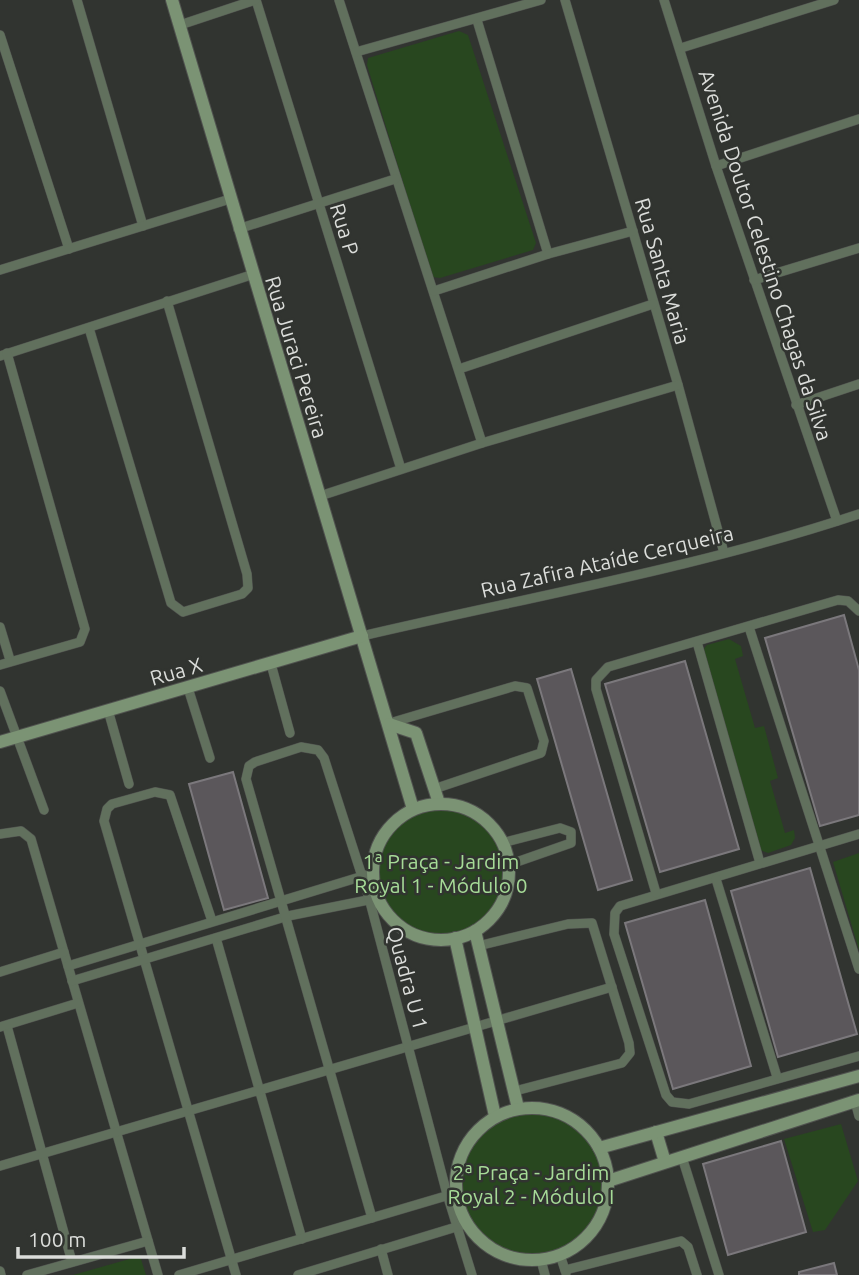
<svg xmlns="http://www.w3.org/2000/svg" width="859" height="1275" viewBox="0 0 859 1275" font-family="Ubuntu,sans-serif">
  <rect width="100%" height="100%" fill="#313430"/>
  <g fill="#28471f">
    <path d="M459,31L468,35L536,243L533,250L440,278L432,277L367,65L368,58Z"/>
    <path d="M729,639L741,646L743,656L735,659L755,728L764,726L778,778L770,781L785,833L794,830L795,838L791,845L768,853L760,850L702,651L707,645Z"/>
    <circle cx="441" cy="873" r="64"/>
    <path d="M859,853V950L833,862Z"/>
    <circle cx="531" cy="1184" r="71"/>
    <path d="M841,1124L858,1181L825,1230L813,1232L784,1139Z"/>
    <path d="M140,1256L146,1275H73Z"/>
  </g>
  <g fill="#5b575b" stroke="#7b787c" stroke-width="2">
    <path d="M844,615L859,670V815L820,826L765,638Z"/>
    <path d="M685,661L739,849L660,872L605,684Z"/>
    <path d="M571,669L632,880L598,890L537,679Z"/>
    <path d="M233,772L268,898L224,910L189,784Z"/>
    <path d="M810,868L857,1034L778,1057L731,891Z"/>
    <path d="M705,900L751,1066L673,1089L625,923Z"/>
    <path d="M781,1141L806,1232L728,1255L703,1164Z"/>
    <path d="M834,1263L837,1275H799V1272Z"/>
  </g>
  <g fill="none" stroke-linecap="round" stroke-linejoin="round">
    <defs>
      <g id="street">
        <path d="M77,0L143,226"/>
        <path d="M256,0L401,469"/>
        <path d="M339,0L482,443"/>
        <path d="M565,0L678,385L724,553"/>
        <path d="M664,0L716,166L837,521"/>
        <path d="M477,20L548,254"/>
        <path d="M180,25L255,0"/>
        <path d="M0,35L69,249"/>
        <path d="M681,48L834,0"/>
        <path d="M356,52L541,0"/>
        <path d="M716,166L859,119"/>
        <path d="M238,229L395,179"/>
        <path d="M0,270L230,199"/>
        <path d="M754,280L859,248"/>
        <path d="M434,291L548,254L633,231"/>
        <path d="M89,328L171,603L183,612L242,594L248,588L247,574L167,301"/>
        <path d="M0,356L251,275"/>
        <path d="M459,369L653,304"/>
        <path d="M796,405L859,384"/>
        <path d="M320,496L482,443L678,385"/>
        <path d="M0,627L10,660"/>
        <path d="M749,627L859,969"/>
        <path d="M362,636C528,597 697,568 859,514"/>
        <path d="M697,642L760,863"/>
        <path d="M271,664L290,733"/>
        <path d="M0,665L80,642L85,629L7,353"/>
        <path d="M188,688L210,758"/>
        <path d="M0,691L44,810"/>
        <path d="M108,710L129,784"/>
        <path d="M390,723L515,686L527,688L544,741L541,753L434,789"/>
        <path d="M0,834L21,831L31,839L158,1275"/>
        <path d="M859,834L620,906L615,913L614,934L666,1095L672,1102L689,1104L859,1056"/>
        <path d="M502,843L560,828L571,832V843L508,865"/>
        <path d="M716,879L777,1077"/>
        <path d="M656,893L596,689V680L608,667L838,600L848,601L859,611"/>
        <path d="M212,921L170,795L155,792L112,804L107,809L104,821L236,1275"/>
        <path d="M216,938L302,1239"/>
        <path d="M478,946L568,924L592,923L629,1043L630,1053L622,1063L515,1091"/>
        <path d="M68,966L373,873"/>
        <path d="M0,972L64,952"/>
        <path d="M72,981L288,916L378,898"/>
        <path d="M7,1026L72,1262"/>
        <path d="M0,1027L78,1003"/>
        <path d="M855,1101L859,1116"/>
        <path d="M682,1157L719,1275"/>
        <path d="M0,1166L612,987"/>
        <path d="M372,1218L246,779L249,766L255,762L301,747L318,750L324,758L369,898L447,1194L472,1275"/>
        <path d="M381,1249L388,1275"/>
        <path d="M560,1255L566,1273"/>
        <path d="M541,1260L545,1275"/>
        <path d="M565,1270L681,1241L688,1247L697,1275"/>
        <path d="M0,1271L1,1275"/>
        <path d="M27,1275L148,1241"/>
        <path d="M179,1275L456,1193"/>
        <path d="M298,1275L466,1224"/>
      </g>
      <g id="secondary">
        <path d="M172,0L413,809"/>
        <path d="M389,724L416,733L439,803"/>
        <path d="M0,742L362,636"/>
        <circle cx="441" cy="872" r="68"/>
        <path d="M475,931L518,1108"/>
        <path d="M455,938L495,1116"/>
        <circle cx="532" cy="1184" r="76"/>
        <path d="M656,1132L665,1162"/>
        <path d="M599,1148L859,1076"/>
        <path d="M608,1181L859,1100"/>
      </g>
    </defs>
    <use href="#street" stroke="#50524f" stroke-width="10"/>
    <use href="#secondary" stroke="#50524f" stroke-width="14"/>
    <use href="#street" stroke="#61705d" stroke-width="9"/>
    <use href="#secondary" stroke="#7b9374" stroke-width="12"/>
  </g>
  <g text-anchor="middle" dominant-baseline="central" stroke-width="5" stroke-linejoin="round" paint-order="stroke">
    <g font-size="21" fill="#dbddda" stroke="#313430">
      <text transform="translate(345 229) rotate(73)">Rua P</text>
      <text transform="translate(766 255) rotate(72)">Avenida Doutor Celestino Chagas da Silva</text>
      <text transform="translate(663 271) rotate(74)">Rua Santa Maria</text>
      <text transform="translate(297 357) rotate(73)">Rua Juraci Pereira</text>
      <text transform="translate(607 561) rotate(-13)">Rua Zafira Ataíde Cerqueira</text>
      <text transform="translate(176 671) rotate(-16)">Rua X</text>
      <text transform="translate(408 978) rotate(75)">Quadra U 1</text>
    </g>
    <g font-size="21" fill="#a6db97" stroke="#313430">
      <text x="441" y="861">1ª Praça - Jardim<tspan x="441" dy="24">Royal 1 - Módulo 0</tspan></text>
      <text x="531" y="1172">2ª Praça - Jardim<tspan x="531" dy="24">Royal 2 - Módulo I</tspan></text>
    </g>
  </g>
  <path d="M18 1247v10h166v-10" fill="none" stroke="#dbddda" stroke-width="3.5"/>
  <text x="28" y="1247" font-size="21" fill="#dbddda" stroke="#313430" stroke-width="5" paint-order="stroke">100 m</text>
</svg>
